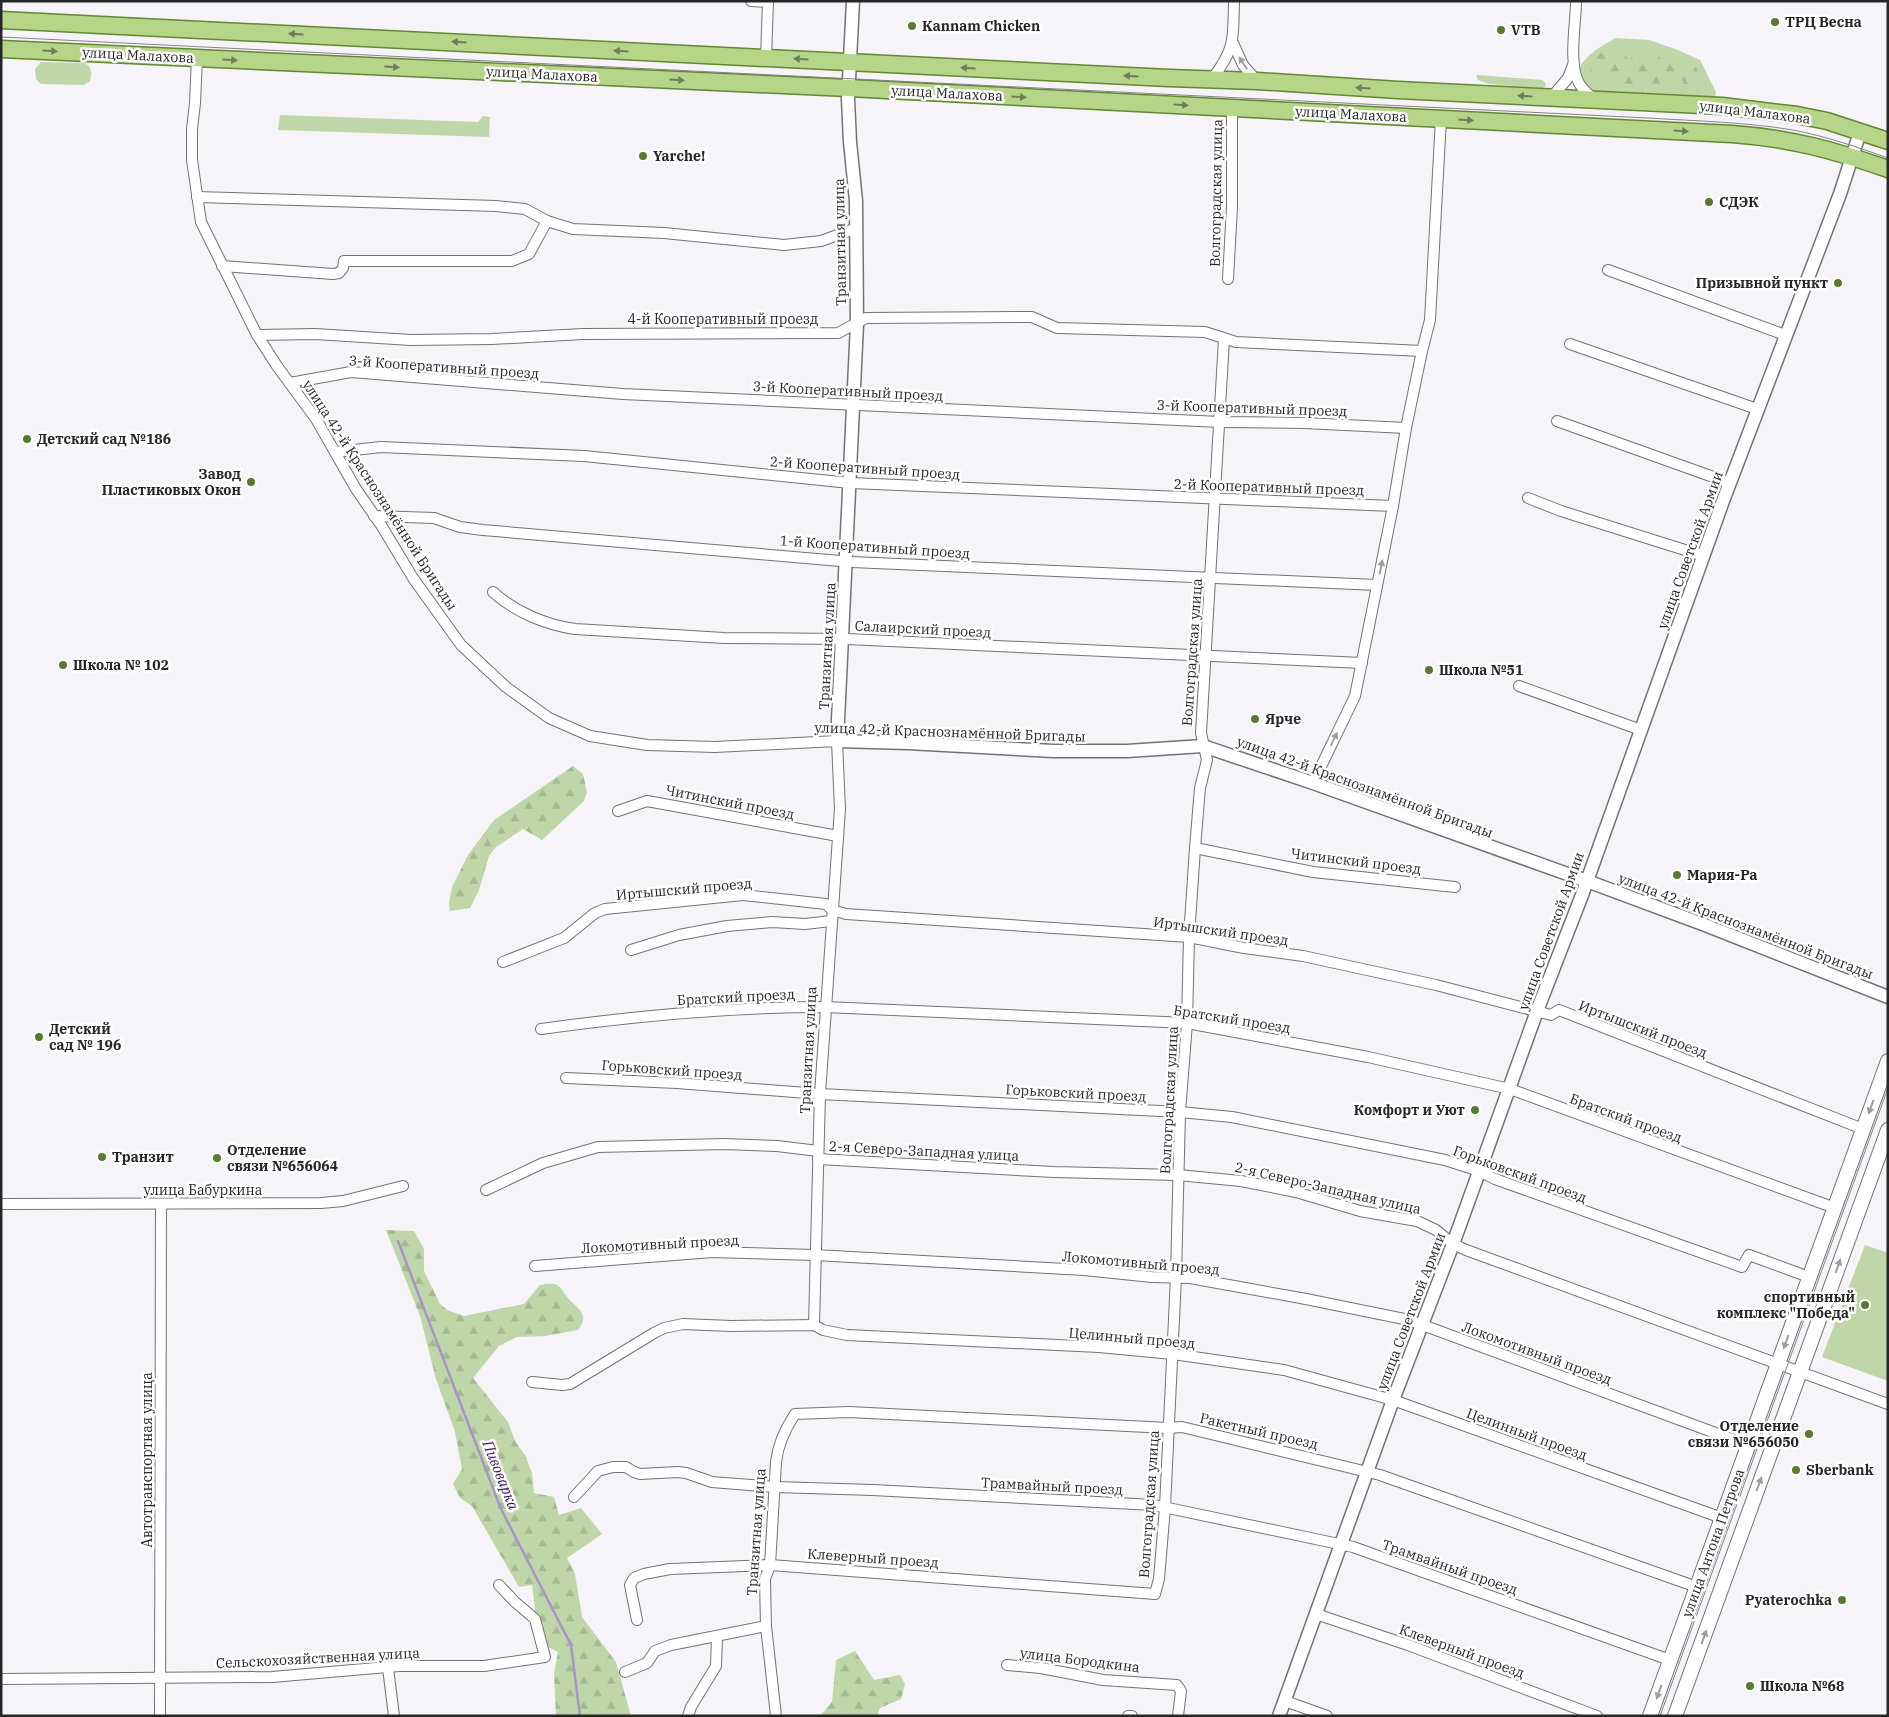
<svg xmlns="http://www.w3.org/2000/svg" width="1889" height="1717" viewBox="0 0 1889 1717" font-family="'IBM Plex Serif',serif">
  <defs>
    <pattern id="forest-firs" width="22" height="20" patternUnits="userSpaceOnUse" patternTransform="scale(1.25)"><rect width="22" height="20" fill="#bfd6a8"/><path d="M5 1l3.5 6h-7zM16 11l3.5 6h-7z" fill="#a4b891"/></pattern>
  </defs>
  <rect width="100%" height="100%" fill="#f6f4f8"/>
  <g fill="#bfd6a8">
    <path d="M1616,38L1649,40L1678,50L1700,60L1716,92L1715,97L1711,98L1592,91C1588,87 1581,83 1579,76C1575,61 1604,44 1616,38Z"/>
    <path d="M41,62L85,63C92,67 92,74 90,81L84,85L41,84L36,79L35,69Z"/>
    <path d="M1478,75L1542,80L1546,84L1545,87L1542,88L1489,84L1478,80L1476,76Z"/>
    <path d="M280,115L478,122L483,116L490,117L489,137L278,130Z"/>
    <path d="M1865,1245L1888,1253V1381L1822,1357Z"/>
  </g>
  <g fill="url(#forest-firs)">
    <path d="M1598,53L1616,56L1625,53L1628,60L1634,56L1642,54L1650,68L1653,69L1658,58L1663,54C1674,56 1683,61 1694,63C1697,71 1702,77 1703,86C1694,94 1687,96 1675,93L1684,82L1676,78L1673,85L1661,93L1638,90L1632,86L1626,91H1620L1623,75H1591L1588,61Z"/>
    <path d="M573,766L583,774L587,792L584,801L542,840L523,829L496,847L489,856L479,890L470,908L450,911L449,903L452,887L468,855L494,820Z"/>
    <path d="M386,1230L414,1231L424,1249V1271L440,1304L447,1310L464,1316L524,1304L540,1285C546,1284 551,1283 557,1285C561,1287 564,1293 567,1297C577,1309 591,1313 578,1330L545,1336L517,1337L499,1346L473,1378L508,1422L515,1441L525,1455L532,1473L534,1493L554,1497L559,1515L581,1508L602,1534L567,1558L575,1574L582,1617L616,1662L631,1716H556L554,1674L558,1652L548,1647L531,1626L535,1609L532,1585L519,1587L472,1506L460,1498L453,1484L462,1469L455,1432L436,1379L420,1316Z"/>
    <path d="M855,1651L874,1680L900,1675L905,1684L901,1699L880,1708L877,1716H820L832,1702L836,1660Z"/>
  </g>
  <g fill="none" stroke-linecap="round" stroke-linejoin="round">
    <path stroke="#a993cb" stroke-width="2.5" d="M398,1241L501,1509L571,1645L580,1716"/>
    <defs>
      <g id="minor">
        <path d="M751,1L767,2"/>
        <path d="M1576,1C1576,23 1568,64 1579,83C1582,89 1589,95 1595,100"/>
        <path d="M1233,43L1243,65L1257,81"/>
        <path d="M197,58L195,103L192,129V160L201,222L257,335L277,366L316,419L356,489L381,525L413,578L461,645L506,687L549,718L590,736L647,745L715,747L837,741L840,809L820,1094L814,1325"/>
        <path d="M766,58L768,1"/>
        <path d="M1212,79C1236,48 1233,38 1234,1"/>
        <path d="M1551,98L1568,78L1573,65"/>
        <path d="M197,197L496,206L525,209L547,221"/>
        <path d="M222,266L333,274L339,273L343,268L344,261H512L529,254L547,221L573,229L664,233L784,245L821,241L857,228"/>
        <path d="M1608,270L1785,335"/>
        <path d="M1228,279L1232,207V108"/>
        <path d="M257,335L315,334L411,340L492,339L583,334L838,333L866,318L1032,317L1057,328L1205,332L1236,342L1422,351"/>
        <path d="M1570,344L1757,409"/>
        <path d="M290,383L351,372L623,394L1220,422L1304,423L1406,428"/>
        <path d="M1557,421L1730,483"/>
        <path d="M336,452L381,447L584,456L850,483L1393,506"/>
        <path d="M1528,498L1561,511L1704,556"/>
        <path d="M374,516L434,518L460,527L483,530L852,562L1377,585"/>
        <path d="M493,592C515,612 546,625 575,629L724,638L847,639L1362,663"/>
        <path d="M1519,686L1641,730"/>
        <path d="M1313,783L1355,696L1393,506L1406,428L1422,351L1430,320L1441,118"/>
        <path d="M618,811L647,801L838,836"/>
        <path d="M1195,848L1313,872L1455,887"/>
        <path d="M631,950L679,935L727,926L772,922L805,924L831,921"/>
        <path d="M503,962L564,938L595,913L605,909L743,895L826,904L832,910L846,914L1189,937L1244,948L1303,956L1436,985L1551,1015L1559,1010L1863,1129"/>
        <path d="M541,1029C635,1016 730,1007 825,1007L1187,1023L1368,1057L1510,1089L1835,1208"/>
        <path d="M566,1078L677,1083L820,1094L1180,1112L1232,1117L1445,1160L1479,1171L1495,1179L1742,1267L1749,1255L1809,1277"/>
        <path d="M818,1159L1054,1172L1178,1175L1241,1181L1296,1192L1360,1211L1417,1221L1436,1230L1453,1244L1466,1250L1888,1404"/>
        <path d="M486,1190L543,1163L598,1147L724,1144L777,1146L818,1151"/>
        <path d="M1,1204L321,1203L343,1201L403,1186"/>
        <path d="M535,1266L712,1252L815,1255L1084,1270L1152,1277L1190,1278L1306,1299L1409,1320L1748,1445"/>
        <path d="M532,1382L562,1385L570,1384L654,1333L664,1328L683,1324L731,1326L814,1325L823,1330L847,1335L1099,1347L1173,1354L1284,1370L1393,1400L1722,1518"/>
        <path d="M574,1497L598,1471L613,1467H626L634,1472L640,1474L678,1472L686,1473L712,1482L775,1487L873,1490L1154,1505L1353,1547L1670,1660"/>
        <path d="M1316,1614L1408,1645L1597,1716"/>
        <path d="M637,1620L630,1585L634,1578L644,1574L670,1569L770,1565L1155,1594L1159,1579L1165,1507L1176,1277L1180,1112L1187,1023L1189,937L1195,848L1200,788L1207,760L1201,733L1224,339"/>
        <path d="M1007,1665L1041,1668L1103,1680L1177,1685L1181,1691L1178,1716"/>
        <path d="M388,1668L394,1716"/>
        <path d="M625,1672L647,1663L655,1651L671,1645L766,1626"/>
        <path d="M1,1679L272,1677L399,1666H484L545,1657L535,1619L515,1602L499,1585"/>
        <path d="M1285,1701L1327,1716"/>
        <path d="M160,1716L161,1204"/>
        <path d="M688,1716L691,1707L716,1666L717,1637"/>
        <path d="M776,1716L766,1626L765,1579L770,1565L776,1462C778,1444 785,1429 795,1414L849,1412L1168,1428L1182,1427L1380,1475L1697,1587"/>
        <path d="M1128,1716H1132"/>
      </g>
      <g id="tertiary">
        <path d="M853,1L848,99L850,142L856,201L857,324L837,741L908,743L1053,751H1127L1203,746L1313,783L1587,881L1705,925L1888,997"/>
        <path d="M1279,1716L1393,1400L1453,1244L1537,1011L1582,895L1723,501L1840,194L1860,132"/>
      </g>
      <g id="secondary">
        <path d="M1650,1716L1888,1061"/>
        <path d="M1675,1716L1888,1130"/>
      </g>
      <g id="primary">
        <path d="M1,20L1169,78L1257,81L1398,90L1722,106L1797,115L1827,121L1888,141"/>
        <path d="M1,49L848,88L1732,134C1790,138 1833,150 1888,169"/>
      </g>
    </defs>
    <use href="#minor" stroke="#737275" stroke-width="12"/>
    <use href="#tertiary" stroke="#737275" stroke-width="15"/>
    <use href="#secondary" stroke="#737275" stroke-width="16"/>
    <use href="#primary" stroke="#638732" stroke-width="19"/>
    <use href="#minor" stroke="#fff" stroke-width="10"/>
    <use href="#tertiary" stroke="#fff" stroke-width="12"/>
    <use href="#secondary" stroke="#fff" stroke-width="14"/>
    <use href="#primary" stroke="#b5d688" stroke-width="16"/>
    <g stroke="#858487" stroke-width="1">
      <path d="M1,37L1648,118C1696,121 1745,122 1793,130C1825,136 1857,147 1888,158"/>
      <path d="M1660,1716L1888,1088"/>
    </g>
  </g>
  <defs><path id="oneway-solid" d="M-6-.8H1V-3.2L6.5 0L1 3.2V.8H-6Z" transform="scale(1.25)"/></defs>
  <g fill="#6e7e58">
    <use href="#oneway-solid" transform="translate(296 34) rotate(-177)"/>
    <use href="#oneway-solid" transform="translate(459 42) rotate(-177)"/>
    <use href="#oneway-solid" transform="translate(50 51) rotate(3)"/>
    <use href="#oneway-solid" transform="translate(621 51) rotate(-177)"/>
    <use href="#oneway-solid" transform="translate(801 59) rotate(-177)"/>
    <use href="#oneway-solid" transform="translate(230 60) rotate(3)"/>
    <use href="#oneway-solid" transform="translate(392 67) rotate(3)"/>
    <use href="#oneway-solid" transform="translate(968 68) rotate(-177)"/>
    <use href="#oneway-solid" transform="translate(1131 76) rotate(-177)"/>
    <use href="#oneway-solid" transform="translate(677 80) rotate(3)"/>
    <use href="#oneway-solid" transform="translate(1363 88) rotate(-177)"/>
    <use href="#oneway-solid" transform="translate(1525 96) rotate(-177)"/>
    <use href="#oneway-solid" transform="translate(1019 97) rotate(3)"/>
    <use href="#oneway-solid" transform="translate(1181 105) rotate(3)"/>
    <use href="#oneway-solid" transform="translate(1466 120) rotate(3)"/>
    <use href="#oneway-solid" transform="translate(1681 131) rotate(4)"/>
  </g>
  <g fill="#9e9e9e">
    <use href="#oneway-solid" transform="translate(1243 63) rotate(-123)"/>
    <use href="#oneway-solid" transform="translate(1381 567) rotate(-79)"/>
    <use href="#oneway-solid" transform="translate(1334 739) rotate(-64)"/>
    <use href="#oneway-solid" transform="translate(1871 1107) rotate(110)"/>
    <use href="#oneway-solid" transform="translate(1838 1266) rotate(-70)"/>
    <use href="#oneway-solid" transform="translate(1786 1342) rotate(110)"/>
    <use href="#oneway-solid" transform="translate(1759 1484) rotate(-70)"/>
    <use href="#oneway-solid" transform="translate(1704 1637) rotate(-70)"/>
    <use href="#oneway-solid" transform="translate(1659 1692) rotate(110)"/>
  </g>
  <g fill="#58792f" stroke="#fff" stroke-width="2">
    <circle cx="1775" cy="22" r="5"/>
    <circle cx="912" cy="26" r="5"/>
    <circle cx="1501" cy="30" r="5"/>
    <circle cx="643" cy="156" r="5"/>
    <circle cx="1709" cy="202" r="5"/>
    <circle cx="1838" cy="283" r="5"/>
    <circle cx="27" cy="439" r="5"/>
    <circle cx="251" cy="482" r="5"/>
    <circle cx="63" cy="665" r="5"/>
    <circle cx="1429" cy="670" r="5"/>
    <circle cx="1255" cy="719" r="5"/>
    <circle cx="1677" cy="875" r="5"/>
    <circle cx="39" cy="1037" r="5"/>
    <circle cx="1475" cy="1110" r="5"/>
    <circle cx="102" cy="1157" r="5"/>
    <circle cx="217" cy="1158" r="5"/>
    <circle cx="1865" cy="1305" r="5"/>
    <circle cx="1809" cy="1434" r="5"/>
    <circle cx="1796" cy="1470" r="5"/>
    <circle cx="1842" cy="1600" r="5"/>
    <circle cx="1750" cy="1686" r="5"/>
  </g>
  <g text-anchor="middle" dominant-baseline="central" stroke-width="5" stroke-linejoin="round" paint-order="stroke">
    <g font-size="14" font-weight="bold" fill="#272728" stroke="#fff" text-anchor="start">
      <text x="1785" y="22">ТРЦ Весна</text>
      <text x="922" y="26">Kannam Chicken</text>
      <text x="1511" y="30">VTB</text>
      <text x="653" y="156">Yarche!</text>
      <text x="1719" y="202">СДЭК</text>
      <text x="1828" y="283" text-anchor="end">Призывной пункт</text>
      <text x="37" y="439">Детский сад №186</text>
      <text x="241" y="474" text-anchor="end">Завод<tspan x="241" dy="16">Пластиковых Окон</tspan></text>
      <text x="73" y="665">Школа № 102</text>
      <text x="1439" y="670">Школа №51</text>
      <text x="1265" y="719">Ярче</text>
      <text x="1687" y="875">Мария-Ра</text>
      <text x="49" y="1029">Детский<tspan x="49" dy="16">сад № 196</tspan></text>
      <text x="1465" y="1110" text-anchor="end">Комфорт и Уют</text>
      <text x="227" y="1150">Отделение<tspan x="227" dy="16">связи №656064</tspan></text>
      <text x="112" y="1157">Транзит</text>
      <text x="1855" y="1297" text-anchor="end">спортивный<tspan x="1855" dy="16">комплекс "Победа"</tspan></text>
      <text x="1799" y="1426" text-anchor="end">Отделение<tspan x="1799" dy="16">связи №656050</tspan></text>
      <text x="1806" y="1470">Sberbank</text>
      <text x="1832" y="1600" text-anchor="end">Pyaterochka</text>
      <text x="1760" y="1686">Школа №68</text>
    </g>
    <g font-size="14" fill="#272728" stroke="#fff">
      <text transform="translate(138 55) rotate(3)">улица Малахова</text>
      <text transform="translate(542 74) rotate(3)">улица Малахова</text>
      <text transform="translate(947 93) rotate(3)">улица Малахова</text>
      <text transform="translate(1755 112) rotate(7)">улица Малахова</text>
      <text transform="translate(1351 114) rotate(3)">улица Малахова</text>
      <text transform="translate(1216 193) rotate(-89)">Волгоградская улица</text>
      <text transform="translate(840 242) rotate(-91)">Транзитная улица</text>
      <text x="723" y="319">4-й Кооперативный проезд</text>
      <text transform="translate(444 367) rotate(4)">3-й Кооперативный проезд</text>
      <text transform="translate(848 391) rotate(3)">3-й Кооперативный проезд</text>
      <text transform="translate(1252 408) rotate(2)">3-й Кооперативный проезд</text>
      <text transform="translate(865 468) rotate(4)">2-й Кооперативный проезд</text>
      <text transform="translate(1269 487) rotate(2)">2-й Кооперативный проезд</text>
      <text transform="translate(380 495) rotate(57)">улица 42-й Краснознамённой Бригады</text>
      <text transform="translate(875 547) rotate(4)">1-й Кооперативный проезд</text>
      <text transform="translate(1690 550) rotate(-70)">улица Советской Армии</text>
      <text transform="translate(923 629) rotate(3)">Салаирский проезд</text>
      <text transform="translate(827 646) rotate(-87)">Транзитная улица</text>
      <text transform="translate(1192 652) rotate(-86)">Волгоградская улица</text>
      <text transform="translate(950 732) rotate(2)">улица 42-й Краснознамённой Бригады</text>
      <text transform="translate(1365 787) rotate(20)">улица 42-й Краснознамённой Бригады</text>
      <text transform="translate(730 802) rotate(11)">Читинский проезд</text>
      <text transform="translate(1356 861) rotate(7)">Читинский проезд</text>
      <text transform="translate(684 889) rotate(-5)">Иртышский проезд</text>
      <text transform="translate(1746 926) rotate(21)">улица 42-й Краснознамённой Бригады</text>
      <text transform="translate(1221 931) rotate(8)">Иртышский проезд</text>
      <text transform="translate(1551 931) rotate(-70)">улица Советской Армии</text>
      <text transform="translate(736 997) rotate(-3)">Братский проезд</text>
      <text transform="translate(1232 1019) rotate(9)">Братский проезд</text>
      <text transform="translate(1643 1029) rotate(21)">Иртышский проезд</text>
      <text transform="translate(808 1050) rotate(-87)">Транзитная улица</text>
      <text transform="translate(672 1070) rotate(4)">Горьковский проезд</text>
      <text transform="translate(1076 1093) rotate(3)">Горьковский проезд</text>
      <text transform="translate(1169 1100) rotate(-87)">Волгоградская улица</text>
      <text transform="translate(1626 1118) rotate(20)">Братский проезд</text>
      <text transform="translate(924 1151) rotate(3)">2-я Северо-Западная улица</text>
      <text transform="translate(1520 1174) rotate(20)">Горьковский проезд</text>
      <text transform="translate(1328 1188) rotate(13)">2-я Северо-Западная улица</text>
      <text x="203" y="1190">улица Бабуркина</text>
      <text transform="translate(660 1244) rotate(-3)">Локомотивный проезд</text>
      <text transform="translate(1141 1263) rotate(5)">Локомотивный проезд</text>
      <text transform="translate(1411 1311) rotate(-69)">улица Советской Армии</text>
      <text transform="translate(1132 1338) rotate(5)">Целинный проезд</text>
      <text transform="translate(1537 1353) rotate(20)">Локомотивный проезд</text>
      <text transform="translate(1259 1431) rotate(13)">Ракетный проезд</text>
      <text transform="translate(1527 1434) rotate(20)">Целинный проезд</text>
      <text transform="translate(147 1460) rotate(-90)">Автотранспортная улица</text>
      <text transform="translate(1052 1486) rotate(3)">Трамвайный проезд</text>
      <text transform="translate(1149 1504) rotate(-86)">Волгоградская улица</text>
      <text transform="translate(756 1532) rotate(-86)">Транзитная улица</text>
      <text transform="translate(1713 1543) rotate(-70)">улица Антона Петрова</text>
      <text transform="translate(873 1558) rotate(4)">Клеверный проезд</text>
      <text transform="translate(1450 1567) rotate(19)">Трамвайный проезд</text>
      <text transform="translate(1462 1651) rotate(20)">Клеверный проезд</text>
      <text transform="translate(318 1658) rotate(-3)">Сельскохозяйственная улица</text>
      <text transform="translate(1080 1660) rotate(7)">улица Бородкина</text>
    </g>
    <g font-size="15" font-style="italic" fill="#3b1a5d" stroke="#fff">
      <text transform="translate(501 1475) rotate(68)">Пивоварка</text>
    </g>
  </g>
  <rect width="1889" height="1717" fill="none" stroke="#272728" stroke-width="5"/>
</svg>
